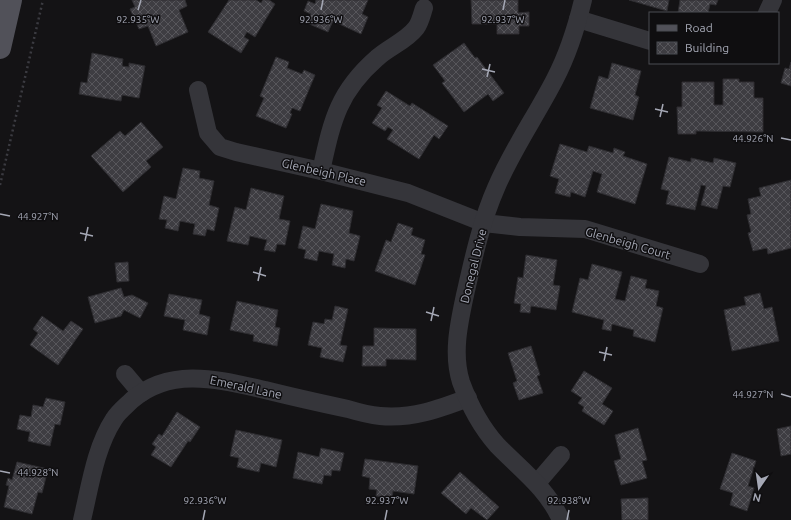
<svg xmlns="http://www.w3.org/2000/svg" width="791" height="520" viewBox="0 0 791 520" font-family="Ubuntu,sans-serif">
  <defs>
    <pattern id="building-cross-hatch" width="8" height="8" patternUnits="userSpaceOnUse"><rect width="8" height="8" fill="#3e3d42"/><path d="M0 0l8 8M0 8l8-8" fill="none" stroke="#57565b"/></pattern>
  </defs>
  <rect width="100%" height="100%" fill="#141315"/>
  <g fill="url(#building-cross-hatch)" stroke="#2e2d31">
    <path d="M132,0H185L187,6L179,10L188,32L156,46L148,26L139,29L130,9L135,7Z"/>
    <path d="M229,0H256L261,3L263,0H269L275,4L255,37L247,32L244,37L249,40L241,53L208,32Z"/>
    <path d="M316,0H368L362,14L368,17L361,34L333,21L328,32L307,23L311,14L304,11L308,1L315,4Z"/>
    <path d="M471,0H518V13L529,12V26H519V34H497V24H472Z"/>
    <path d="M629,0H669L667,11Z"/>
    <path d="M680,0H718L716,5L710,4L708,13H678Z"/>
    <path d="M464,43L475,58L477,57L504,93L493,101L488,94L464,112L442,83L445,81L433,65Z"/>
    <path d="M92,53L123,59L122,66L129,67V63L145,66L139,98L122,95L121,101L79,94L81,82L87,83Z"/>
    <path d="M276,57L289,62L287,68L302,74L304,70L315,75L300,111L292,108L290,113L292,114L286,128L256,116L264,98L260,96Z"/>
    <path d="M791,62V86L781,83L785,68L789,69Z"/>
    <path d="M612,63L641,71L635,95L639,97L633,120L590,108L599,76L608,79Z"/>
    <path d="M723,79H739V82H754V98H763V132L696,131V134H678L677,107H682V82H714V105H723Z"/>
    <path d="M386,91L410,106L412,103L448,126L439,139L434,135L419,159L387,139L393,130L388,127L385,131L372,123L382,108L377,105Z"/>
    <path d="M141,122L163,147L146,161L151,167L123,192L91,156L120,131L125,136Z"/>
    <path d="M560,144L587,152L589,146L613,153L614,148L625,152L623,156L647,164L635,204L597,192L602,174L593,171L585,197L571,192L570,197L555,193L559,179L550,176Z"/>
    <path d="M669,157L691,162V158L713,163L714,158L736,163L730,187L723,186L717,209L701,205L706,186L701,185L695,210L666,204L669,191L661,189Z"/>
    <path d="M183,168L200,171L199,178L214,181L209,205L219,208L214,231L207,229L205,236L193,234L195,224L180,221L178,231L165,228L167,220L159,219L164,196L176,199Z"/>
    <path d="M791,180V248L768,254L767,248L753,251L748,233L751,232L747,215L751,214L748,199L761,196L759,188Z"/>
    <path d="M251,188L284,196L279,219L290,221L285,245L277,244L275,252L264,250L267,240L250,236L248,245L227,241L235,207L246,210Z"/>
    <path d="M321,204L353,211L349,233L360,236L354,261L346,259L345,268L332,265L334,254L319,251L317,261L304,258L306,250L298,248L303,226L315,229Z"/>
    <path d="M398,223L413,228L411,235L425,240L421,254L425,255L415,285L375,271L386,240L391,242Z"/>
    <path d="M526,255L557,260L553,285L560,286L556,310L531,306L530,313L520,312L521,304L514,303L518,277L523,278Z"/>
    <path d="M128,262L129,281L117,282L115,263Z"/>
    <path d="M592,264L622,272L615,299L625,301L631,276L647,280L645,288L659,291L656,306L663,308L655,342L633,336L634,330L612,324L611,331L602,329L604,320L572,312L580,278L588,280Z"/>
    <path d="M121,288L124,297L132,295L148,303L140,318L124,310L121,316L95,323L88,297Z"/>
    <path d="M760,293L764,309L772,307L779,341L732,351L724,310L746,305L744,297Z"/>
    <path d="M169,294L202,300L199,314L210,317L207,335L183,330L185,320L164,316Z"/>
    <path d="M237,301L278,310L275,327L280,328L277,346L253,341L254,335L230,330Z"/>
    <path d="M335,306L348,309L340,345L347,346L343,362L320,357L322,348L308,345L313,322L324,324L325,319L332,320Z"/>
    <path d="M42,316L63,331L71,321L83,329L58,365L30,345L38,333L33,329Z"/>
    <path d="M374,328L416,329V360L386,359V366H362L363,346H374Z"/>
    <path d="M531,346L540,375L537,376L543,393L519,400L513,383L517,381L508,353Z"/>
    <path d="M584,371L612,388L602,404L613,411L604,425L582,411L584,407L578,403L582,398L571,391Z"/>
    <path d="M46,398L65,402L60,425L55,424L50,446L28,441L30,432L17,429L20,415L31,417L33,405L43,407Z"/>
    <path d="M177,412L200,427L190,442L188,441L171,467L151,455L156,447L152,444L159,434L162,436Z"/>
    <path d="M791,426V454L781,456L777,429Z"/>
    <path d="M638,428L647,460L642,461L647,478L621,485L614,461L621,459L615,435Z"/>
    <path d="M236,430L282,440L276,467L261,463L259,472L237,467L239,458L230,456Z"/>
    <path d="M321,448L344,453L340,471L332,470L331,476L324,475L322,484L293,478L298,452L319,457Z"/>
    <path d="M732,453L756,461L748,486L754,488L747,511L730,505L733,493L720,489Z"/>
    <path d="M365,459L418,466L414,494L393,491L392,498L376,496L377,490L369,489L370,478L362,476Z"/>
    <path d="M17,462L48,469L42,493L38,492L32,514L4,507L9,486L6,485L8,478L12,480Z"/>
    <path d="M460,472L499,507L487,520L471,508L466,514L441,493Z"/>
    <path d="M648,498V520H622L621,499Z"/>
  </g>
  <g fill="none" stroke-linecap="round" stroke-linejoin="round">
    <path stroke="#3b3b41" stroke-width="2.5" stroke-dasharray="2 3" stroke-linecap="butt" d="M0,185L43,0"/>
    <g stroke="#35353a" stroke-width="18">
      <path d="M767,13L773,0"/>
      <path d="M578,19L650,41"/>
      <path d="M198,90L208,133L220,147L236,152L321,171L408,193L484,223L520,227L585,229L700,264"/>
      <path d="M321,171C332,122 337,93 377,58C389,47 406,41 416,28C420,23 422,14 424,8"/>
      <path d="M125,374L141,393"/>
      <path d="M537,483L561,455"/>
      <path d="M82,520C90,487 95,448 114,419C118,412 126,406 132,400C171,366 220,380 265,390C293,397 320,403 348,409C358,412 369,415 380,416C412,419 439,409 468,398"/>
      <path d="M561,520C547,488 520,469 497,445C481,427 469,404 461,382C452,354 459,323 465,295C473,260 481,222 496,188C512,150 536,116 555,79C567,56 577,25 583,0"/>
    </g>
    <path stroke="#515159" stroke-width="22" d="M0,48L11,0"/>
  </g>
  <path fill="none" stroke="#a5a8b5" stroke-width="1.5" d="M138,10L141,0M321,10L323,0M503,10L505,0M482,69L495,72M487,77L490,64M655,109L668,112M660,117L663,104M781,138L791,140M0,214L10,216M80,233L93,236M85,241L88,227M253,272L266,276M258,281L261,267M426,312L439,316M431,321L434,307M599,352L612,355M604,361L607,347M781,394L791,397M0,471L10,473M203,520L205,510M385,520L387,510M567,520L569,510"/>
  <g text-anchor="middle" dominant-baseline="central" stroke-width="3" stroke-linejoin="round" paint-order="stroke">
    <g font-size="12" fill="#a5a8b5" stroke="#0f0e10">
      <text transform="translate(324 172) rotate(13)">Glenbeigh Place</text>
      <text transform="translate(628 243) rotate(16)">Glenbeigh Court</text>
      <text transform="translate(473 266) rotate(-76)">Donegal Drive</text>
      <text transform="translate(246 387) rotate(12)">Emerald Lane</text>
    </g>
  </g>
  <g font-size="10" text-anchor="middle" fill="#a5a8b5" stroke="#0f0e10" stroke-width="3" stroke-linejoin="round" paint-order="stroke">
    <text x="138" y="23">92.935°W</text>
    <text x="321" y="23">92.936°W</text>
    <text x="503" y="23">92.937°W</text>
    <text x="753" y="142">44.926°N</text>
    <text x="38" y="220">44.927°N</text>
    <text x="753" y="398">44.927°N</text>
    <text x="38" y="476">44.928°N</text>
    <text x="205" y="504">92.936°W</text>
    <text x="387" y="504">92.937°W</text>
    <text x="569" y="504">92.938°W</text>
  </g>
  <rect x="649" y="12" width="130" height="52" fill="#0f0e10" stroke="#4b4c52"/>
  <rect x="657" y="25" width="20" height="6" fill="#515159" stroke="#4b4c52"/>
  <text x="685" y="32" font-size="12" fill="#a5a8b5">Road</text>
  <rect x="657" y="42" width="20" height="12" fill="url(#building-cross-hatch)" stroke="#4b4c52"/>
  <text x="685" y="52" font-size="12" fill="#a5a8b5">Building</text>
  <g transform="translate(759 488) rotate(193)" stroke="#0f0e10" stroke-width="3" paint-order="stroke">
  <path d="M0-3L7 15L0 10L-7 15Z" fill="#a5a8b5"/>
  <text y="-6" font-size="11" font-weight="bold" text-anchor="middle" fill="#a5a8b5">N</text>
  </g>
</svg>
